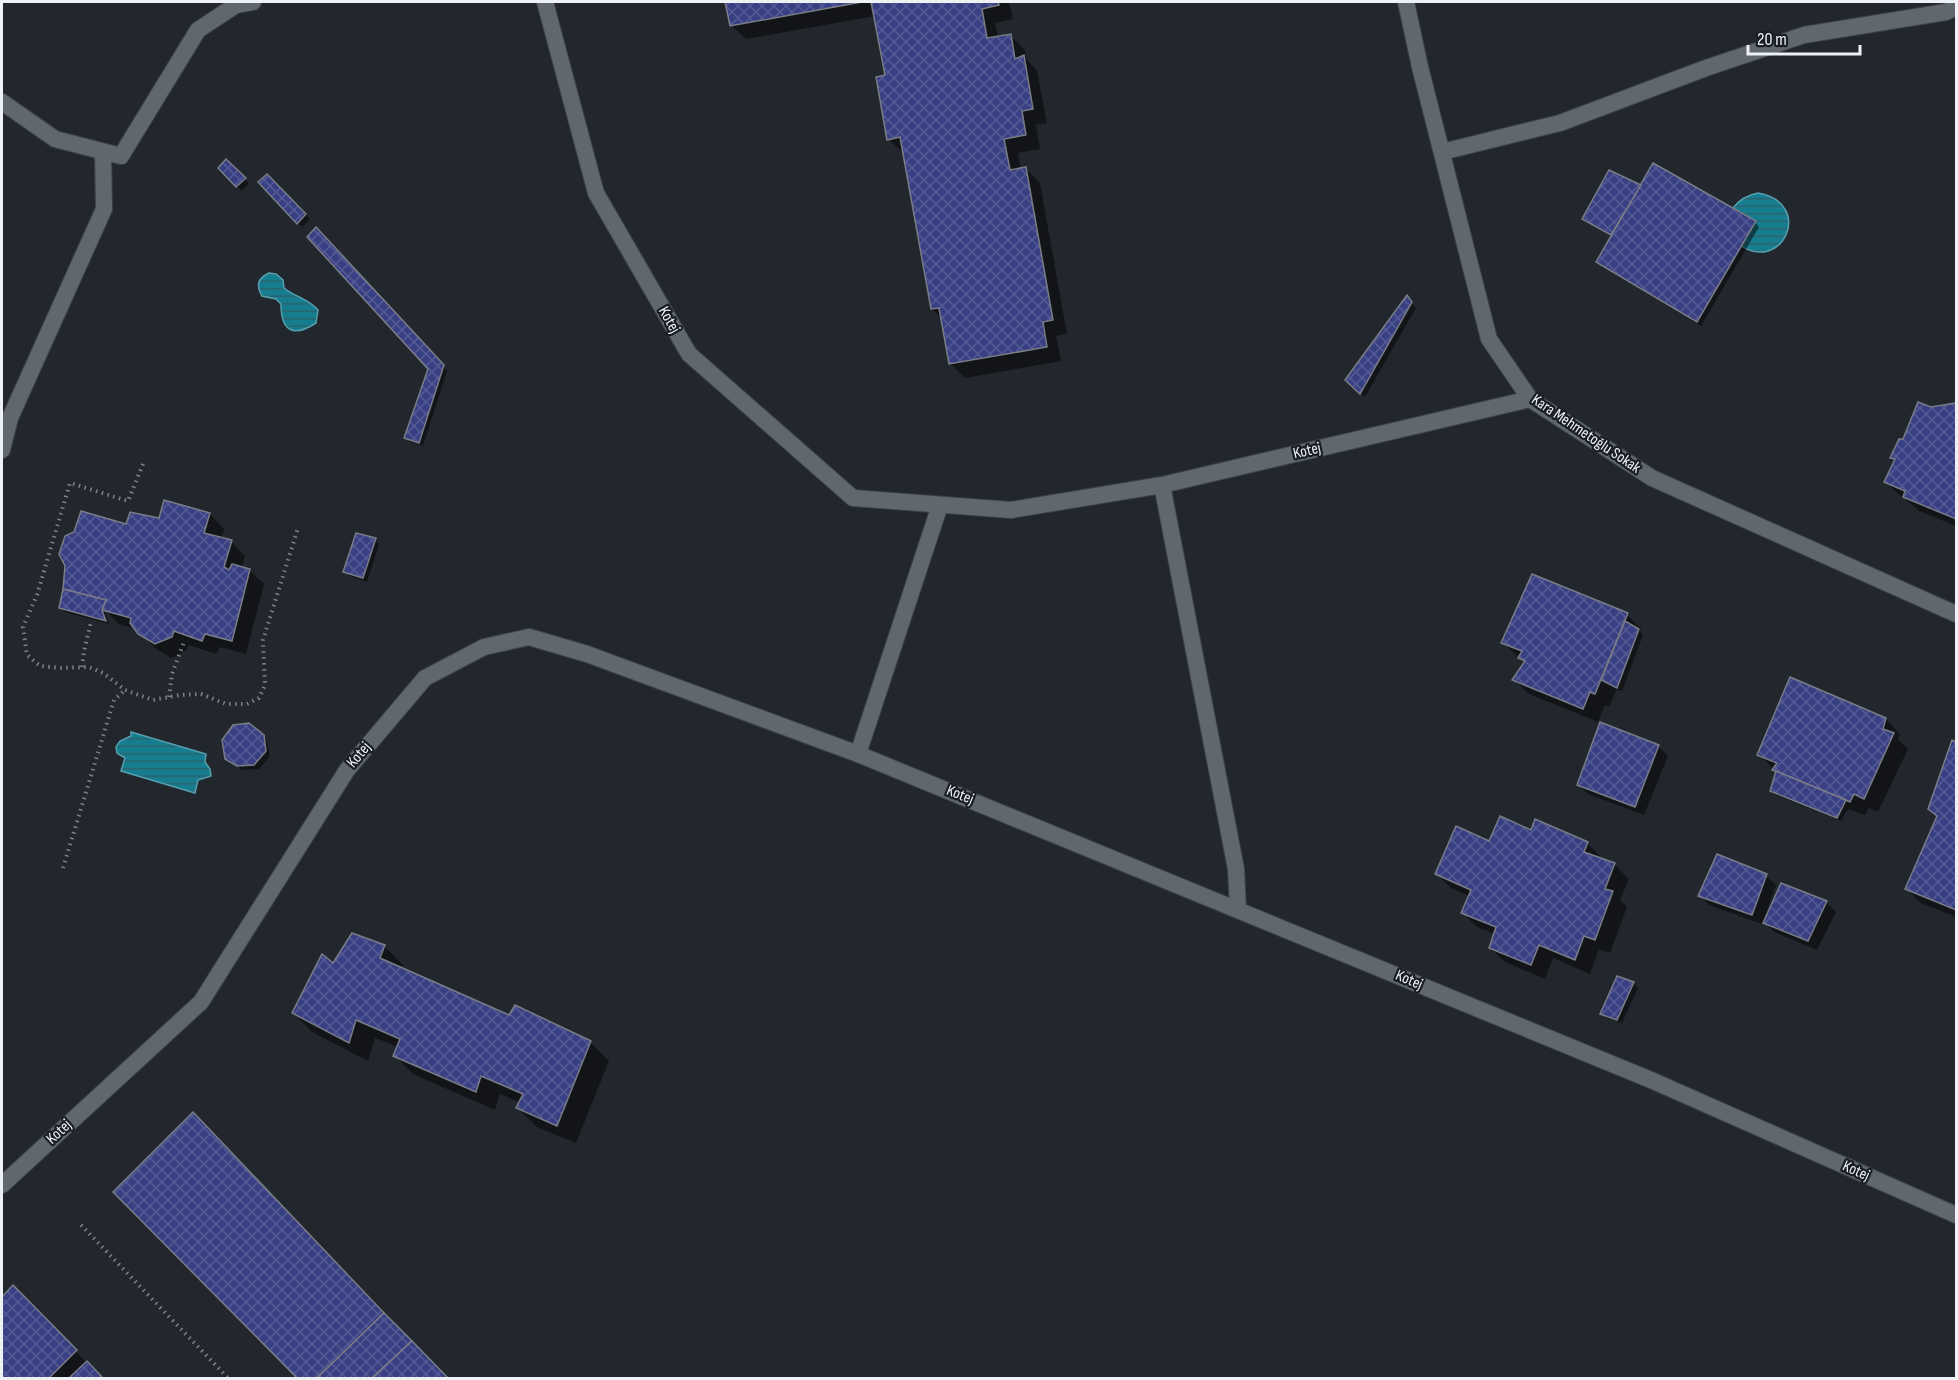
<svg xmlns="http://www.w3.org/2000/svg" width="1958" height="1380" viewBox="0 0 1958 1380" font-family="'Sofia Sans Condensed',sans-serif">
  <defs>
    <pattern id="water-rules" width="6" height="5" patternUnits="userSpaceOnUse" patternTransform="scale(1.5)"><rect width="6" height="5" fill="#157d8f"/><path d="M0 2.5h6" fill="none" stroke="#2e636c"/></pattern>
    <pattern id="building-cross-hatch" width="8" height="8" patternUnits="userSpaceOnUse" patternTransform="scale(1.5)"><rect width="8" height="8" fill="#383f83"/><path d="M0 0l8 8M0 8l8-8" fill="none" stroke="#555b95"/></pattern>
  </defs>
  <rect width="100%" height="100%" fill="#22272e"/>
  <g fill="url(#water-rules)" stroke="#56a0ae" stroke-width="1.5">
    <path d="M1758,193C1815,203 1783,276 1738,244L1733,208C1740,199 1747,195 1758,193Z"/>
    <path d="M269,273L276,274L283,280L284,288C295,297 309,299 318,310L316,323C293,338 281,331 281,304L276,299L262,296C256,285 257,279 269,273Z"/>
    <path d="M131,732L206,754L205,762L210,769L211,776L198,780L195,793L121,771L125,758L117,753L116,747L120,741L131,736Z"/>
  </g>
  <g fill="#0007">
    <path d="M727,2H1009L1013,19L995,23L998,37L1010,35L1025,50L1027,60L1037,71L1047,123L1036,125L1040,149L1018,153L1021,170L1026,169L1040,183L1067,334L1056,336L1061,361L965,378L950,363L942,319L932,309L904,153L888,139L887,76L875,16L746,39L731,25Z"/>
    <path d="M226,161L249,183L242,191L220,168Z"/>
    <path d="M267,176L310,219L302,227L260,182Z"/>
    <path d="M1641,187L1755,222L1759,227L1701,326L1598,262L1612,237L1584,219Z"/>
    <path d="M316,229L447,371L423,446L410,442L405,437L430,368Z"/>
    <path d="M1411,302L1416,308L1365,397L1347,380Z"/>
    <path d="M1956,405V526L1919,511L1885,482L1896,461L1892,458L1931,408Z"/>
    <path d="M165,502L210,514L224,529L221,539L231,542L245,556L242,568L249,570L264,584L246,654L220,647L216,654L189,645L186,651L171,658L155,648L137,629L119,624L105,610L109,624L65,612L61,608L127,526L160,520Z"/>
    <path d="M375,539L379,544L367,582L350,576L345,571Z"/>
    <path d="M1627,615L1641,629L1640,632L1643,635L1622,691L1617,689L1609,707L1605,705L1598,722L1529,694L1514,680L1525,663L1503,643Z"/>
    <path d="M1886,719L1900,734L1898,739L1908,749L1878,812L1869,808L1865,815L1848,809L1841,821L1776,795L1771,791L1777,773L1759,754Z"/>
    <path d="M263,736L267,741L270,756L259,769L242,770L227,758Z"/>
    <path d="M1953,742L1956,743V917L1921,903L1907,889L1938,817L1930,809Z"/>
    <path d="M1658,746L1668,756L1644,815L1588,794L1578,785Z"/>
    <path d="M1531,832L1587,843L1602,858L1601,860L1614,864L1629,879L1620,900L1627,907L1610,953L1599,949L1590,974L1553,958L1545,979L1505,962L1490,948L1495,934L1477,927L1463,913L1469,896L1451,888L1437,874L1490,843Z"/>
    <path d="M1766,876L1776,885L1762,924L1709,905L1700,895Z"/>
    <path d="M1826,902L1836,912L1817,950L1774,932L1763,921Z"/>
    <path d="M384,946L403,965L401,969L510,1017L590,1042L609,1061L576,1143L537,1127L518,1108L521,1103L500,1094L495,1110L413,1074L394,1055L398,1047L375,1038L368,1061L312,1032L293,1013L333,965Z"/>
    <path d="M1617,977L1634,984L1638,988L1622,1023L1607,1018L1602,1013Z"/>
    <path d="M116,1192L401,1333L447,1378H299Z"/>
    <path d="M13,1287L102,1378H2V1299Z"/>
  </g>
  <g fill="url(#building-cross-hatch)" stroke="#7a7c86" stroke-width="1.5">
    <path d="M725,2H862L730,26Z"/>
    <path d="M871,2H998L999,5L982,9L987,38L1011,34L1015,59L1024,55L1033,109L1022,111L1026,135L1004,139L1010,170L1026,167L1053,320L1043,322L1047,347L949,364L939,308L931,309L900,137L887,140L876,77L885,75Z"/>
    <path d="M226,159L246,178L236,187L218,168Z"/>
    <path d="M1653,163L1756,221L1697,322L1596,262Z"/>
    <path d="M1609,170L1641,185L1611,235L1582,219Z"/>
    <path d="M267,174L306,214L297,224L258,182Z"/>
    <path d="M316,227L444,365L419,443L404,438L428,369L307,237Z"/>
    <path d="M1407,295L1412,302L1360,394L1345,380Z"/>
    <path d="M1918,402L1931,407L1956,403V519L1903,497L1905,491L1884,482L1895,459L1890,458L1899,439H1903Z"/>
    <path d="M164,500L210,513L204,533L232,540L224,567L229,570L232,564L250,569L232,641L205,634L202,641L174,631L172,637L155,644L138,634L130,623L131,618L102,610L106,600L63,589L65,566L59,554L65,536L74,532L81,511L126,524L130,512L159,518Z"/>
    <path d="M356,533L376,538L363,578L343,572Z"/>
    <path d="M1532,574L1628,613L1595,694L1590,692L1583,709L1512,680L1525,661L1518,658L1522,651L1501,643Z"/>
    <path d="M63,589L106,600L102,610L106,621L59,608Z"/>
    <path d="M1625,621L1639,629L1617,688L1601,680Z"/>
    <path d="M1790,677L1886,718L1883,729L1894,733L1864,799L1854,794L1850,802L1846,800L1772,770L1777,763L1757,755Z"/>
    <path d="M1600,722L1659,745L1635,807L1577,785Z"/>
    <path d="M249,723L264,735L266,751L254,765L237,766L225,759L222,740L233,725Z"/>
    <path d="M1952,740L1956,742V910L1905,889L1937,816L1928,809Z"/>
    <path d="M1776,771L1846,800L1837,818L1770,791Z"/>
    <path d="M1500,816L1531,830L1535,819L1588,842L1584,852L1615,863L1605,889L1613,891L1595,940L1584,936L1575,960L1539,945L1531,965L1489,948L1496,927L1461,913L1471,890L1435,874L1456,826L1489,841Z"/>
    <path d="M1717,854L1767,874L1752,915L1698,896Z"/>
    <path d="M1781,883L1827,901L1808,941L1763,923Z"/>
    <path d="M352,933L385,945L380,958L509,1015L515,1005L591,1041L557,1126L516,1108L523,1094L481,1076L476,1092L393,1056L400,1039L356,1020L349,1043L292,1013L322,954L333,963Z"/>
    <path d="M1617,976L1634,982L1617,1020L1600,1014Z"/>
    <path d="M193,1112L384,1313L317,1378H297L113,1192Z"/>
    <path d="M13,1285L77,1350L49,1378H2V1297Z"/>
    <path d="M384,1313L412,1341L372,1378H317Z"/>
    <path d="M412,1341L448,1378H372Z"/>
    <path d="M87,1361L103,1378H69Z"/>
  </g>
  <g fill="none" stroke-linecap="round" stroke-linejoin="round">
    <defs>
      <g id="minor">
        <path d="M545,2L596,193L689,354L853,498L1011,510L1162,485L1530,399"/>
        <path d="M1406,2L1420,67L1489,339L1530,399L1652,478L1956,614"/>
        <path d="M2,102L55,139L121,156L198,30L236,5L253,2"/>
        <path d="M1442,152L1560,123L1706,68L1804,35L1946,12L1956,7"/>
        <path d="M2,450L10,418L104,209L103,152"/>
        <path d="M1162,485L1236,869L1238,909"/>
        <path d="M858,754L940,505"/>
        <path d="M2,1185L201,1002L347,770L425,678L484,647L529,637L587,654L858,754L1651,1080L1956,1215"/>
      </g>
    </defs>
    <use href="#minor" stroke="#3d4247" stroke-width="18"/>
    <g stroke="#7e8288" stroke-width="4" stroke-dasharray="1.5 4.5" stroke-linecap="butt">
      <path d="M143,464L128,501L70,483L37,595L23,627L27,655L40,666L62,668L89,667L103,673L125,690L153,700L180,695L201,694L226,704H247L259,698L265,685L263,640L298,528"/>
      <path d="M82,667L84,651L91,622"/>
      <path d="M169,697L172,674L184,642"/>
      <path d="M63,868L114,700L125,690"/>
      <path d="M81,1225L228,1378"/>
    </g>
    <use href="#minor" stroke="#60676f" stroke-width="16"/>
  </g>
  <g text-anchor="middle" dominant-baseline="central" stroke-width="4.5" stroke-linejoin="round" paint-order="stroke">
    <g font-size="16" fill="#eef2f6" stroke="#181d24">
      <text transform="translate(669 320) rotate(60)">Kotej</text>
      <text transform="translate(1586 434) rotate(34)">Kara Mehmetoğlu Sokak</text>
      <text transform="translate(1307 451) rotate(-13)">Kotej</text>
      <text transform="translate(359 755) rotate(-50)">Kotej</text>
      <text transform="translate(960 795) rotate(22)">Kotej</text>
      <text transform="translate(1409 980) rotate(23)">Kotej</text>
      <text transform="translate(59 1132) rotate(-43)">Kotej</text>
      <text transform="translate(1856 1171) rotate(24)">Kotej</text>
    </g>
  </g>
  <rect width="1958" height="1380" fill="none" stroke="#eef2f6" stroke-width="6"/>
  <path d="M1748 45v9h112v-9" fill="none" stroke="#eef2f6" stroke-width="3"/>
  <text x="1757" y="45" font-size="18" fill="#eef2f6" stroke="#181d24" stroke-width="4.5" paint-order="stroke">20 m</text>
</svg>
